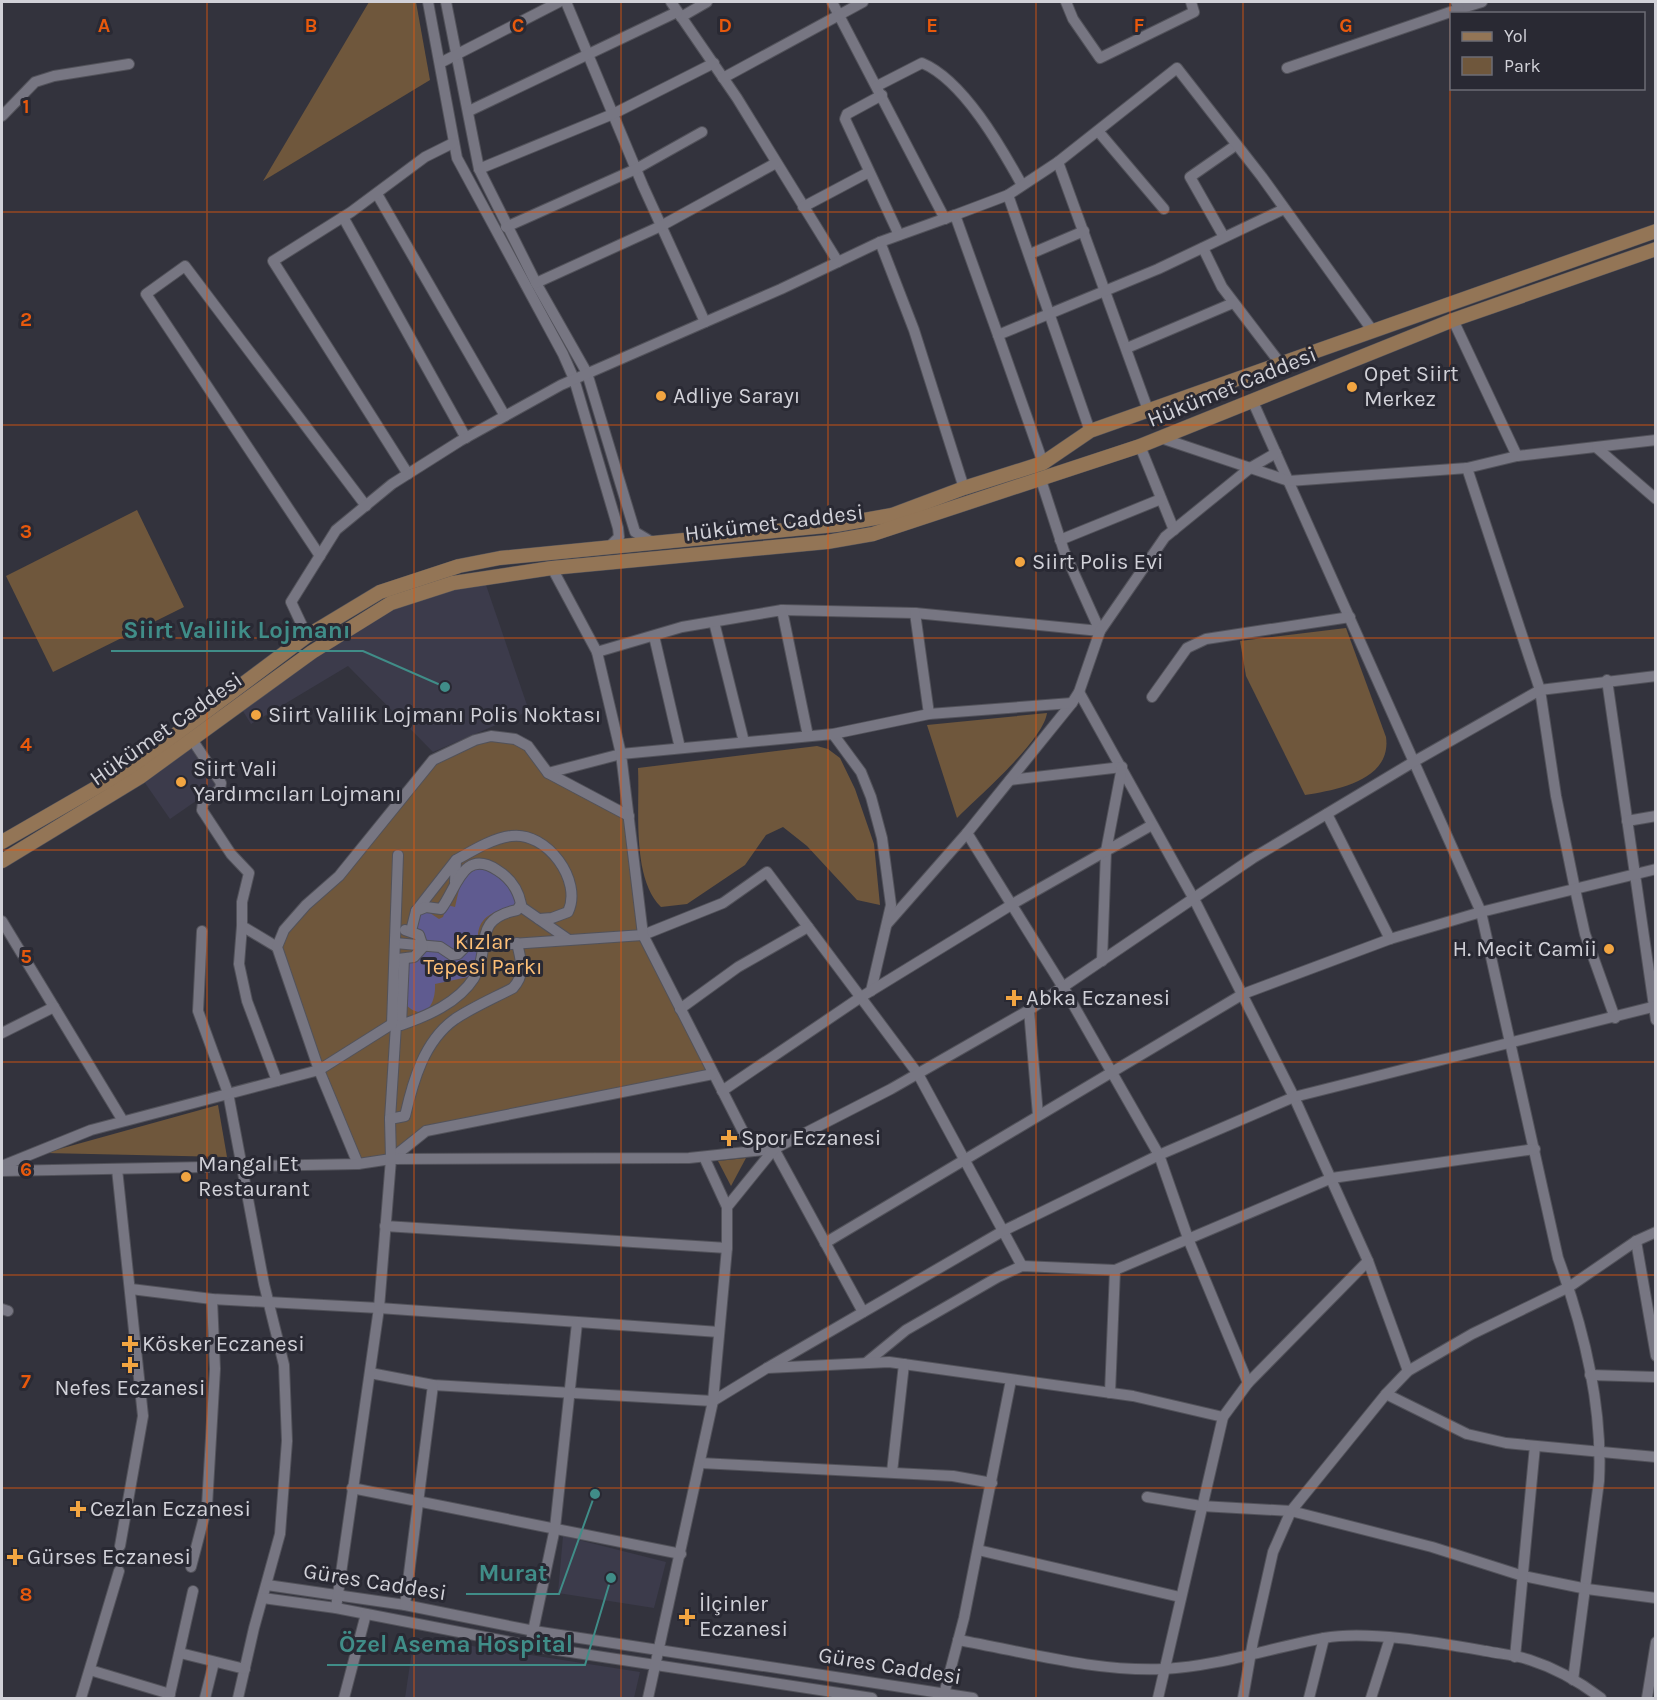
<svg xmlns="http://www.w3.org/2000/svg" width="1657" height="1700" viewBox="0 0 1657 1700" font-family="Karla,sans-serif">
  <rect width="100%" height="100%" fill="#33333d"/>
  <g fill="#3c3b4b">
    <path d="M485,582L529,711L433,752L348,666L251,724L241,708L317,654L393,606L455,586Z"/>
    <path d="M192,746L219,785L170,819L143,780Z"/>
    <path d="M563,1536L666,1562L654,1608L558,1593Z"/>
    <path d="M414,1637L498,1650L640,1672L634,1698H405Z"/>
  </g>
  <g fill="#6f573c">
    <path d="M369,2H416L430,80L263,181Z"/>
    <path d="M137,510L184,607L53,672L6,576Z"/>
    <path d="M1346,628L1386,737C1392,780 1337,790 1305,795L1246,676L1240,641Z"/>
    <path d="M1047,713C1043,741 979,796 957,818L927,725Z"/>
    <path d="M515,739L548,773L629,816L643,935L713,1074L426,1131L391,1159L358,1164L277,947L284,930L339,876L433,760L475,740Z"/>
    <path d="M817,746L828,749L840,758L855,789L874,844L880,905L857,900L807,846L783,827L766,835L745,865L687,904L661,907C631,877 640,809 638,768Z"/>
    <path d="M218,1105L227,1157L45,1153Z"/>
    <path d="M746,1158L731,1186L718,1161Z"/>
  </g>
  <path fill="#5f5b90" d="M486,869C501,877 510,885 517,900L515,905C453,921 494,946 468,977L435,984C436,1003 426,1023 406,1005L408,960L418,959C416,943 408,918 427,911L439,919L443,917L447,905L455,907C460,887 461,868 486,869Z"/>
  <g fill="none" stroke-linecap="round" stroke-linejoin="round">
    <defs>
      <g id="minor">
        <path d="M428,2L457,158L563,354L574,379L618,528L619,537L610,546"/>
        <path d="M446,2L479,169L536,283L587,373L635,532L655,544"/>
        <path d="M566,2L643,186L705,322"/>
        <path d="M671,2L737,98L838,262"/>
        <path d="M832,2L945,219"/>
        <path d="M1066,2L1073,19L1100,58L1194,12L1191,2"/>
        <path d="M1459,9L1482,2"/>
        <path d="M681,17L707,2"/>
        <path d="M440,63L559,2"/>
        <path d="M1287,68L1459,9L1456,2"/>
        <path d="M723,78L863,2"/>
        <path d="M877,86L922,63C963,80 1001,147 1022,185"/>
        <path d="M882,95L847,114L845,119L899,235"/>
        <path d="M469,111L677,12"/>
        <path d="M2,116L35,82L54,76L129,64"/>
        <path d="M1098,131L1164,209"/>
        <path d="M1058,162L1148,410"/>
        <path d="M479,169L613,114L714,63"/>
        <path d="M377,194L505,416"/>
        <path d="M1008,195L1090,431"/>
        <path d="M803,207L869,172"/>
        <path d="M343,217L466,438"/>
        <path d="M506,227L636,169L702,132"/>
        <path d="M1224,237L1190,177L1236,145"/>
        <path d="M880,242L914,330L964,488"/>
        <path d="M1203,248L1222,287L1280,363"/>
        <path d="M1030,254L1084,231"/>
        <path d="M536,283L661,226L776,163"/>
        <path d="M1453,320L1517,456"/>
        <path d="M998,335L955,215L1008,195L1058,162L1177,68L1262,177L1372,330"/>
        <path d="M1127,348L1233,303"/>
        <path d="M1253,402L1481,912L1558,1258C1584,1329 1603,1405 1599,1481L1573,1680"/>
        <path d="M1161,438L1289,481L1467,468L1517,456L1656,440"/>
        <path d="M1140,446L1174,530"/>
        <path d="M1597,448L1656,499"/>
        <path d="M1043,463L998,335L1158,269L1284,209"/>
        <path d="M1467,468L1540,690L1556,796L1575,889L1585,934L1615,1018"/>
        <path d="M408,474L273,261L351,212L425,157L453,143"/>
        <path d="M1060,540L1161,499"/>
        <path d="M320,556L146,294L185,266L366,506"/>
        <path d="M552,568L597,652"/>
        <path d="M782,610L915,613L1100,631L1064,551L1041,480"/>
        <path d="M915,613L929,714"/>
        <path d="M714,622L744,742"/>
        <path d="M307,636L291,602L336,530L392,484L460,441L561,385L781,289L880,242L955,215"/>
        <path d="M654,636L680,748"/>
        <path d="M1607,680L1656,1020"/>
        <path d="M1079,692L1194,899L1294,1097L1368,1261L1408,1371"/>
        <path d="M1152,697L1187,648L1206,639L1350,617"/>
        <path d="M833,734L861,772L871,797L882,838L891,905L871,991"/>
        <path d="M193,741L221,783L220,789L203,803L202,810L231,854L249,873L242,902V926"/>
        <path d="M548,773L621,754L597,652L682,627L782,610L808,736"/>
        <path d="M1010,780L1122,767"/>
        <path d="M1327,814L1390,939"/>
        <path d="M1627,821L1656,816"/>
        <path d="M967,833L1066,992L1159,1155L1189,1241L1248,1383"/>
        <path d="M456,860C472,851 493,838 511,836C547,831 583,881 568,912L552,918L539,919"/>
        <path d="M520,906L569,940"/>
        <path d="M416,911L456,860L455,882"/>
        <path d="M2,921L123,1121"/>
        <path d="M887,924L967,833L1072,703L1079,692L1100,631L1165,537L1250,468L1276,453"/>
        <path d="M202,931L198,1011L228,1093L264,1284L284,1365L287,1441L280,1534L254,1628L238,1698"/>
        <path d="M395,943L440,947L452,955L458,954L468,944L483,946L643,935L723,903L767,872L918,1074L1022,1266"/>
        <path d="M398,959L414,957L423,947L419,935L405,930"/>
        <path d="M404,959L401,1025C427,1016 458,1003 474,978C492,948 471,919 517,910L521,904C518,889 510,878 497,870C463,848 457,888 441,909L426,907L416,911L411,931"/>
        <path d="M1102,961L1106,851L1122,767"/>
        <path d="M680,1009L738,967L808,927"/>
        <path d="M1029,1010L1038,1115"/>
        <path d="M2,1033L54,1007"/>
        <path d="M277,1081L247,1001L239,964L242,926L277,947"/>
        <path d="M722,1091L861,997L1016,902L1152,825"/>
        <path d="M390,1119L396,1025"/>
        <path d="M774,1149L863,1312"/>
        <path d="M753,1151L643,935L621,754L833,734L929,714L1072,703"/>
        <path d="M391,1159L426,1131L713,1074"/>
        <path d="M358,1164L319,1070L277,947L284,930L306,905L339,876L433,760L475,740L491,736L515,739L528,746L548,773L629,816"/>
        <path d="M2,1166L91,1130L319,1070L392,1024L398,855"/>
        <path d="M117,1169L143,1416L120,1546"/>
        <path d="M2,1171L358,1164L391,1159L689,1158L774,1149L891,1089L1029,1010L1253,858L1415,761L1540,690L1656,676"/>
        <path d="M727,1207L774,1149"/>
        <path d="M385,1226L727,1248"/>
        <path d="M1636,1241L1656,1356"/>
        <path d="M825,1243L1243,994L1390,939L1481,912L1656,869"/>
        <path d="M131,1289L212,1299L379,1308L719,1332"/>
        <path d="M2,1309L8,1311"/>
        <path d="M867,1362L906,1330L998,1277L1022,1266L1115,1270L1332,1178L1535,1149"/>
        <path d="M767,1368L1003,1231L1159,1155L1294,1097L1656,1006"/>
        <path d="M370,1373L433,1385L713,1401L767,1368L889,1362L1133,1396L1223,1417"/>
        <path d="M1590,1375L1656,1377"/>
        <path d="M1110,1393L1115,1270"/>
        <path d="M1386,1394L1467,1434L1506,1443L1656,1457"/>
        <path d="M700,1463L953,1476L992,1483"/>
        <path d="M892,1472L904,1364"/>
        <path d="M352,1488L681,1554"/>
        <path d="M1147,1497L1201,1506L1291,1511L1432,1547L1523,1576L1587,1589L1656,1598"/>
        <path d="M978,1550L1180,1597"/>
        <path d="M191,1567L207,1506L215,1369L212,1299"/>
        <path d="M267,1585L405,1605L534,1631L973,1698"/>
        <path d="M263,1598L336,1608L531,1646L872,1698"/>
        <path d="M405,1605L433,1385"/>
        <path d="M336,1608L379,1308L391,1159L390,1119L405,1116C413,1081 424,1041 455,1019C473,1007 494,998 513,988C526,974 521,961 517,943"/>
        <path d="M532,1636L555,1528L577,1323"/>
        <path d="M958,1640C1026,1652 1094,1672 1164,1669C1219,1666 1270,1648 1324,1638C1368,1630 1440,1643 1486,1651C1500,1654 1516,1655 1530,1660C1555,1668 1581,1683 1601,1698"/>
        <path d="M180,1653L245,1669"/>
        <path d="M1515,1657L1535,1446"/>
        <path d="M90,1670L170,1694"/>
        <path d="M81,1698L119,1571"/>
        <path d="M169,1698L193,1591"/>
        <path d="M205,1698L214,1662"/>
        <path d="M344,1698L366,1614"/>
        <path d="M648,1698L713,1401L727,1248V1207L704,1157"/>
        <path d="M943,1698L964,1618L1011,1380"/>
        <path d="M1158,1698L1223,1417L1248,1383L1368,1261"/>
        <path d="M1243,1698L1253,1641L1273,1552L1291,1511L1386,1394L1408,1371L1472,1334L1569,1287L1636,1241L1656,1232"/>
        <path d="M1309,1698L1324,1638"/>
        <path d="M1371,1698L1390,1638"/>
        <path d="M1647,1698L1656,1642"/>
      </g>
      <g id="major">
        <path d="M2,842L132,767L307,636L380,592L459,566L500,558L836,525L892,515L964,488L1043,463L1090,431L1656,231"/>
        <path d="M2,861L140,777L312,652L391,603L453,583L552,568L827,542L873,534L1140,446L1453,320L1656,249"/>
      </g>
    </defs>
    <use href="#minor" stroke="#52525a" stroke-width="12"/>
    <use href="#major" stroke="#52525a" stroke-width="15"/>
    <use href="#minor" stroke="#777682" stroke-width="10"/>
    <use href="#major" stroke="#937556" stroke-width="14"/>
  </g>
  <path fill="none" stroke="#e8590c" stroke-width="1.5" stroke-opacity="0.55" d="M207,2V1698M414,2V1698M621,2V1698M828,2V1698M1036,2V1698M1243,2V1698M1450,2V1698M2,212H1656M2,425H1656M2,638H1656M2,850H1656M2,1062H1656M2,1275H1656M2,1488H1656"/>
  <g fill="#f2a541" stroke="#292933" stroke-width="2">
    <circle cx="1352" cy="387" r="6"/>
    <circle cx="661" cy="396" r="6"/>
    <circle cx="1020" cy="562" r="6"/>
    <circle cx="256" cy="715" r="6"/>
    <circle cx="181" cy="782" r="6"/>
    <circle cx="1609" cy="949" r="6"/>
    <path d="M1011 989h6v6h6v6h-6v6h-6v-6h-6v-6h6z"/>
    <path d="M726 1129h6v6h6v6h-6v6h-6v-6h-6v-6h6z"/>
    <circle cx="186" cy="1177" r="6"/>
    <path d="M127 1335h6v6h6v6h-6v6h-6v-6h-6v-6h6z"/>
    <path d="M127 1356h6v6h6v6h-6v6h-6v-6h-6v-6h6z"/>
    <path d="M75 1500h6v6h6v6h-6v6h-6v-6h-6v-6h6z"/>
    <path d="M12 1548h6v6h6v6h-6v6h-6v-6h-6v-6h6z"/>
    <path d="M684 1608h6v6h6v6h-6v6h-6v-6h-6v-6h6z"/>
  </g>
  <g text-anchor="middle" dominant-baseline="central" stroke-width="6" stroke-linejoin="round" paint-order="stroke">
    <g font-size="22" fill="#d1d1d8" stroke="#292933" text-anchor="start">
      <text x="1364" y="374">Opet Siirt<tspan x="1364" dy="25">Merkez</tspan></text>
      <text x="673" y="396">Adliye Sarayı</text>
      <text x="1032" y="562">Siirt Polis Evi</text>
      <text x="268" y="715">Siirt Valilik Lojmanı Polis Noktası</text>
      <text x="193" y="769">Siirt Vali<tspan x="193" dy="25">Yardımcıları Lojmanı</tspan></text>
      <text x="1597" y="949" text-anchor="end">H. Mecit Camii</text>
      <text x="1026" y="998">Abka Eczanesi</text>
      <text x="741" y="1138">Spor Eczanesi</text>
      <text x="198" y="1164">Mangal Et<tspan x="198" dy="25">Restaurant</tspan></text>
      <text x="142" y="1344">Kösker Eczanesi</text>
      <text x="130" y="1388" text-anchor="middle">Nefes Eczanesi</text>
      <text x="90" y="1509">Cezlan Eczanesi</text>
      <text x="27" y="1557">Gürses Eczanesi</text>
      <text x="699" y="1604">İlçinler<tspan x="699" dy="25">Eczanesi</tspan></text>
    </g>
    <g font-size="22" fill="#d1d1d8" stroke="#292933">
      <text transform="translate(1232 387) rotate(-22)">Hükümet Caddesi</text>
      <text transform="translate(774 523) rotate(-7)">Hükümet Caddesi</text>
      <text transform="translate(166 729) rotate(-35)">Hükümet Caddesi</text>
      <text transform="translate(375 1582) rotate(9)">Güres Caddesi</text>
      <text transform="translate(890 1666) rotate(9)">Güres Caddesi</text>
    </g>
    <g font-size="22" fill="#fdbf77" stroke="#292933">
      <text x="483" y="942">Kızlar<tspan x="483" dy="25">Tepesi Parkı</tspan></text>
    </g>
  </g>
  <g font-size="20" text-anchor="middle" font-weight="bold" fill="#e8590c" stroke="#292933" stroke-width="6" stroke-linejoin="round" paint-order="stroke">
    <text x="104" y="32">A</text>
    <text x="311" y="32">B</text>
    <text x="518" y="32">C</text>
    <text x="725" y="32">D</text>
    <text x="932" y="32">E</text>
    <text x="1139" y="32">F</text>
    <text x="1346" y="32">G</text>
    <text x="26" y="113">1</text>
    <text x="26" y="326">2</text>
    <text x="26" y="538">3</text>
    <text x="26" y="751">4</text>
    <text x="26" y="963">5</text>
    <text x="26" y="1176">6</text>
    <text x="26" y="1388">7</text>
    <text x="26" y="1601">8</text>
  </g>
  <path fill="none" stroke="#408d88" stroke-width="2" d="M445 687L363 651H111M595 1494L559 1594H466M611 1578L585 1665H327"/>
  <g fill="#408d88" stroke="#292933" stroke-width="2">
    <circle cx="445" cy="687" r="6"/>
    <circle cx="595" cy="1494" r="6"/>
    <circle cx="611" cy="1578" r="6"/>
  </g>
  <g font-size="24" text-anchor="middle" font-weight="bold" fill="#408d88" stroke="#292933" stroke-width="6" stroke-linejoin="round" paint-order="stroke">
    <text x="237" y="638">Siirt Valilik Lojmanı</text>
    <text x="513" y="1581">Murat</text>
    <text x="456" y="1652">Özel Asema Hospital</text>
  </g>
  <rect width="1657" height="1700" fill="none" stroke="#d1d1d8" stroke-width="6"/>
  <rect x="1450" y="12" width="195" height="78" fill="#292933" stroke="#6c6c75" stroke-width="1.5"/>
  <rect x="1462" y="32" width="30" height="9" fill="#937556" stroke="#6c6c75" stroke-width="1.5"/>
  <text x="1504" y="42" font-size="18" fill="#d1d1d8">Yol</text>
  <rect x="1462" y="57" width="30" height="18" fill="#6f573c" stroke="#6c6c75" stroke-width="1.5"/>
  <text x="1504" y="72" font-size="18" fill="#d1d1d8">Park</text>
</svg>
